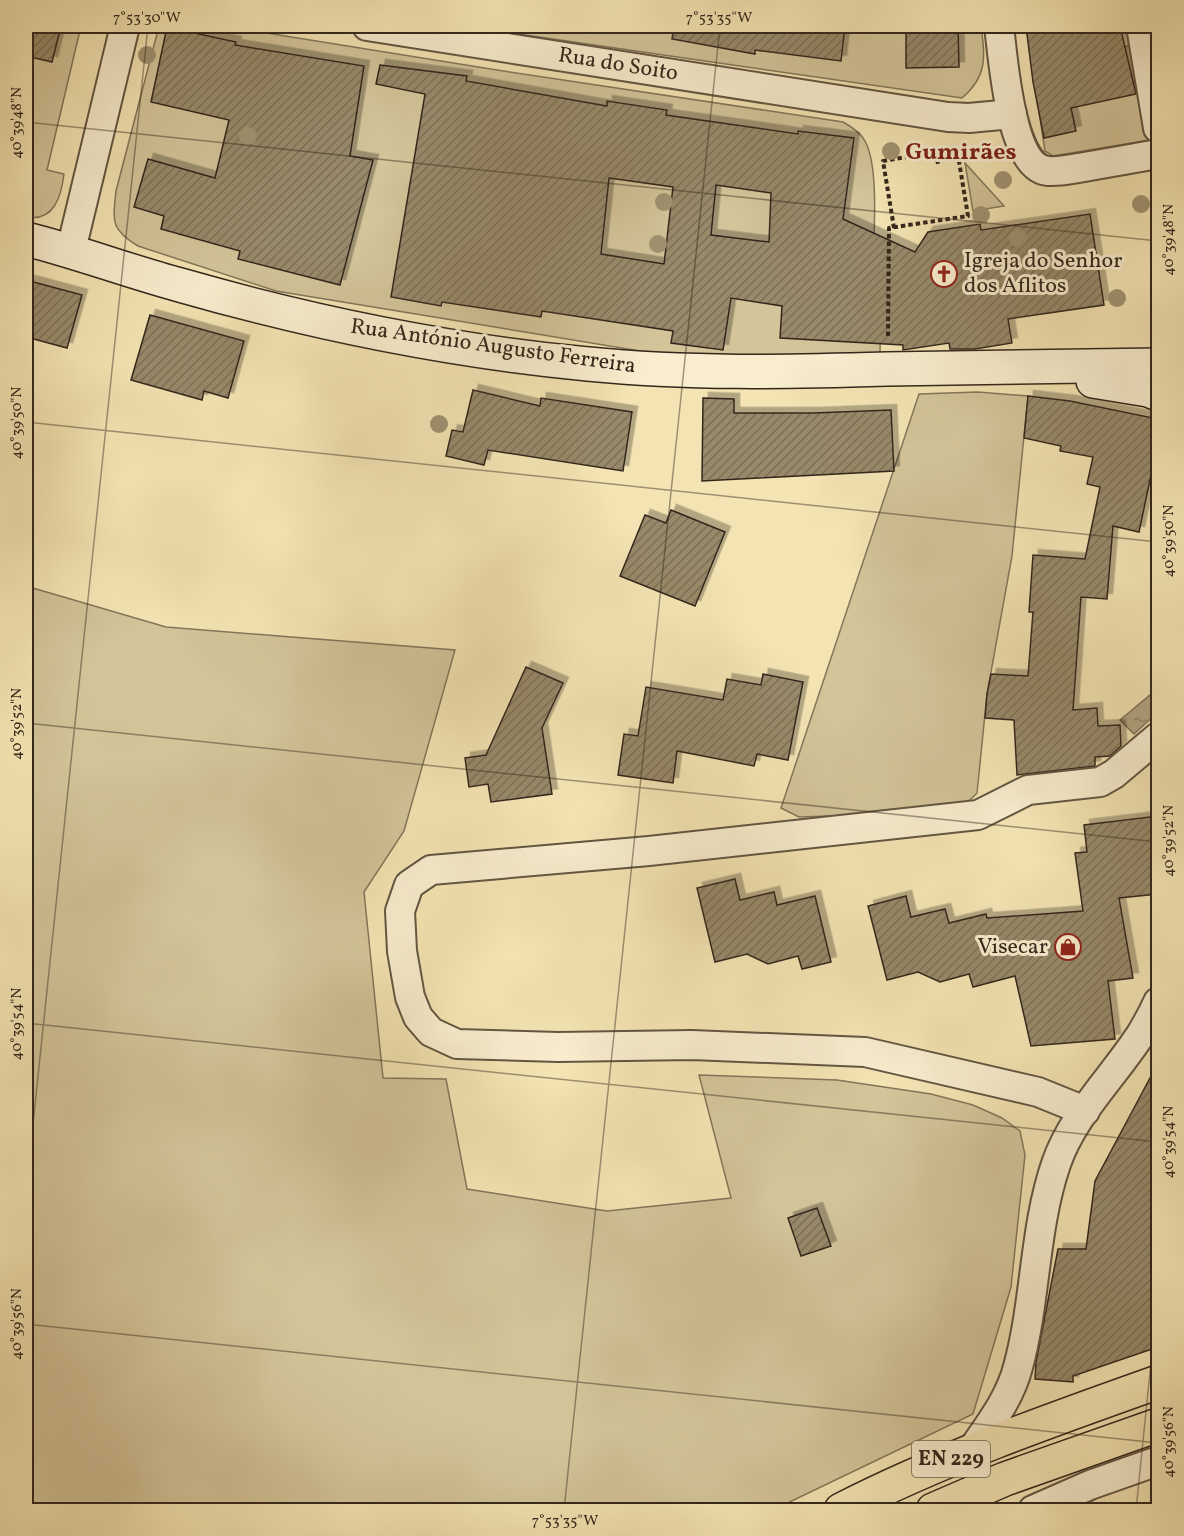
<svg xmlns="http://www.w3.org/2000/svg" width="1184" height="1536" viewBox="0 0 1184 1536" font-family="Vollkorn,serif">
  <defs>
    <pattern id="water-ripples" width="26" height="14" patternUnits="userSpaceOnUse" patternTransform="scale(1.5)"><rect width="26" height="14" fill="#b2a480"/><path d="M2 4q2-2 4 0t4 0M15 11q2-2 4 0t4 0" fill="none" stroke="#918668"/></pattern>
    <pattern id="building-hatch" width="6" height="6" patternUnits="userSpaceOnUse" patternTransform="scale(1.5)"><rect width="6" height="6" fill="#97896b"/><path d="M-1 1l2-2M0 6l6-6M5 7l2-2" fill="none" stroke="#7c7057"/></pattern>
    <filter id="shadow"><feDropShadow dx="5.5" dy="-5.5" stdDeviation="0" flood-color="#0004"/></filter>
  </defs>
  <rect width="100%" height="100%" fill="#f4e4b3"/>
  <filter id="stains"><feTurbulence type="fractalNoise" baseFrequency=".00333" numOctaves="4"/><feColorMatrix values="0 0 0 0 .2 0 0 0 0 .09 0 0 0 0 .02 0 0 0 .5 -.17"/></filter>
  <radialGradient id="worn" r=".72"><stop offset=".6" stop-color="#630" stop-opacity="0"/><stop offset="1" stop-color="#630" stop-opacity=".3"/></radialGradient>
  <g fill="#d3c499" stroke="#83765a" stroke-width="1.5">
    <path d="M26,26H81L47,170L64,174C61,197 54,222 26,217Z"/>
    <path d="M159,26H223L497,70L843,122C852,127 860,132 865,141C879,166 874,232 873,263L881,264L880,356H760L652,353L276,291L138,246C110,229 113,221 116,191Z"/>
    <path d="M462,26H981C985,56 988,76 962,98Z"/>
    <path d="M1133,45L1150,140L1053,156L1045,151L1032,66Z"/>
    <path d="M965,163L1004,206L973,211Z"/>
    <path d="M978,392L1028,396L1012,556L987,694L977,793L967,803L879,818L828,816L799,817L781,808L919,394Z"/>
    <path d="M26,586L166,627L455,650L404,831L364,892L383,1078L446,1079L467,1189L607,1211L731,1198L699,1075L837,1080L931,1094L973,1105L1002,1118L1020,1131L1025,1155L1011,1287L973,1414L773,1510H26Z"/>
  </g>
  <path fill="url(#water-ripples)" stroke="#7f7258" stroke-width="1.5" d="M1150,695L1158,702V712L1134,734L1120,720Z"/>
  <g fill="url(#building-hatch)" stroke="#33271c" stroke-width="1.5" fill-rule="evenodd" filter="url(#shadow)">
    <path d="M26,26H40L60,30L52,62L26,56Z"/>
    <path d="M674,26H845L841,61L755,50V54L672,39Z"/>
    <path d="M906,26H958L959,67L906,68Z"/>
    <path d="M1026,26H1120L1136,94L1071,108L1076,131L1044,138L1033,82Z"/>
    <path d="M167,27L236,42L235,45L364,66L350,156L373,160L340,285L238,259L240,251L161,229L164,216L134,207L148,159L215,178L229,120L151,102Z"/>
    <path d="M380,65L467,76L466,81L607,106V101L667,110L666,115L798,134V131L854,138L843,219L915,252L928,232L980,224L981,230L1090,214L1104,305L1008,319L1012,343L975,349H950L949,343L903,350V345L780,338L782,306L731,298L723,350L671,343L673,331L542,311L541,317L442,302L441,306L391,297L425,94L376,84ZM609,178L673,187L664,264L601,254ZM716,185L771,193L769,242L711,235Z"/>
    <path d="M26,280L82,295L67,348L26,337Z"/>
    <path d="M150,315L244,341L228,398L204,391L202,400L131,380Z"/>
    <path d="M473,390L540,406L541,398L632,412L623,471L488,450L484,465L446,456L452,430L463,432Z"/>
    <path d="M1028,396L1070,401L1158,419V442L1139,532L1113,526L1107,599L1081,597L1073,710L1097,708L1098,726L1120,725L1121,746L1110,756L1095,757V766L1017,775L1014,720L985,718L987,694L991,674L1028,676L1033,612H1029L1033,555L1085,559L1100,487L1087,484L1093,457L1060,451L1061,446L1024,438Z"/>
    <path d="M703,398L734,399V413H813L891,410L894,471L702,481Z"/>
    <path d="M671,510L725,532L695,606L620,576L645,515L666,523Z"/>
    <path d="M526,667L563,683L542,728L552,794L491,802L488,784L469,787L465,758L486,755Z"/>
    <path d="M763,674L803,682L788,760L757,754L754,766L677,751L673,783L618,775L624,734L638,736L646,687L723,700L727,679L761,685Z"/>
    <path d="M1158,816V894L1119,898L1133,978L1108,981L1115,1039L1031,1046L1015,976L973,987L969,974L940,982L918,972L887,980L868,906L906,896L911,917L945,909L949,923L986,914L987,918L1083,911L1075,853L1087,852L1084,825Z"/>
    <path d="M735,879L740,900L774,892L777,905L815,896L831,962L802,969L798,956L768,964L747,954L715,962L697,888Z"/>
    <path d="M1158,1063V1347L1073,1376V1382L1035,1379L1036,1362L1058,1249H1086L1095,1181Z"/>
    <path d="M817,1208L831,1246L801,1256L788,1218Z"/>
  </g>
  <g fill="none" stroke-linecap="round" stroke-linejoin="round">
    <defs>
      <g id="street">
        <path d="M367,26L948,117L969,118L1012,114"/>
        <path d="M999,26C1003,57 1010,168 1048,171C1062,172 1077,168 1090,166C1113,162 1136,158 1158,154"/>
        <path d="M1141,26L1158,128"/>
        <path d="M71,250L125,26"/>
        <path d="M1085,1111L1038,1092L865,1052L692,1045L558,1047L457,1044L431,1032L418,1017L410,997L402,951L400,911L409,885L431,870L649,851L978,815L1028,790L1100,782L1114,774L1158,737"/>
        <path d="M972,1450C990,1424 1010,1398 1018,1367C1036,1301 1034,1228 1056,1164C1072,1116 1114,1076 1141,1034C1147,1024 1153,1013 1158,1002"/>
        <path d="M1033,1510L1090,1485L1158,1461"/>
      </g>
      <g id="secondary">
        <path d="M26,239C78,252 128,271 180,285C313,323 450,351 588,364C689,374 786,372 887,369C978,367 1068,366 1158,365"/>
        <path d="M1093,381L1148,390L1158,394"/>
      </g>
      <g id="primary">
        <path d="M841,1510C943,1458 1051,1420 1158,1382"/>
        <path d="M933,1510L1005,1479L1158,1425"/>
      </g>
    </defs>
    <use href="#street" stroke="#635642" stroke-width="32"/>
    <use href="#secondary" stroke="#33271c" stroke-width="36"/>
    <use href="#primary" stroke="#33271c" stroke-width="36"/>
    <g stroke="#33271c" stroke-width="4" stroke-dasharray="4.5 3" stroke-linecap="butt">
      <path d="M936,152L938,164"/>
      <path d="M894,228L883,161L948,150"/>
      <path d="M888,336L889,228L968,216L957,149H956"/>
    </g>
    <use href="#street" stroke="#f8edce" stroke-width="28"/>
    <use href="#secondary" stroke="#f8edce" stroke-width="33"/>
    <use href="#primary" stroke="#f4e4b3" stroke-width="33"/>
  </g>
  <g fill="#a09271">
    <circle cx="147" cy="55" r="9"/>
    <circle cx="248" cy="136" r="9"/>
    <circle cx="891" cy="151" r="9"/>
    <circle cx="1003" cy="180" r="9"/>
    <circle cx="664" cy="202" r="9"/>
    <circle cx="1141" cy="204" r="9"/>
    <circle cx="981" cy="215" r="9"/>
    <circle cx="1018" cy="238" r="9"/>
    <circle cx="658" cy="244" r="9"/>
    <circle cx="1117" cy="298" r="9"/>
    <circle cx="439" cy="424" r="9"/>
  </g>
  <path fill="none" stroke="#33271c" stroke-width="1.5" stroke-opacity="0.45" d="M26,122L1158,241M26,422L1158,542M26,723L1158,842M26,1023L1158,1142M26,1191L148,26M26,1324L1158,1443M564,1510L720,26M1136,1510L1158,1293"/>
  <defs>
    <symbol id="church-ring" viewBox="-11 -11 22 22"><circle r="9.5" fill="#f8edce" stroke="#8f2418" stroke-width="1.5"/><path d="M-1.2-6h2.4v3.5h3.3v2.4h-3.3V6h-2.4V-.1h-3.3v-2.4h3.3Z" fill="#8f2418"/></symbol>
    <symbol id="shop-ring" viewBox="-11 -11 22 22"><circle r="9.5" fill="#f8edce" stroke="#8f2418" stroke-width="1.5"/><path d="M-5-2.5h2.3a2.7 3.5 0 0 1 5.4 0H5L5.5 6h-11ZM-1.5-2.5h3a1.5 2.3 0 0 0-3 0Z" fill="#8f2418"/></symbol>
  </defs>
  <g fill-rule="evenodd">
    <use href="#church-ring" x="929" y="259" width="30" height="30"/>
    <use href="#shop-ring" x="1053" y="932" width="30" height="30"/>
  </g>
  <g text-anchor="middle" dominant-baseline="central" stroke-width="6" stroke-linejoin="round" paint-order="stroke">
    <rect fill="#f8edce" stroke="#6e6251" stroke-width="1.5" x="912" y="1441" width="78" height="36" rx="4.5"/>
    <g font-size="21" font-weight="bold" fill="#33271c">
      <text x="951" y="1459">EN 229</text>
    </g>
    <g font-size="22" fill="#33271c" stroke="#f8edce">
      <text transform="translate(618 65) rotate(9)">Rua do Soito</text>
      <text transform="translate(493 347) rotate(8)">Rua António Augusto Ferreira</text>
    </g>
    <g font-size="22" fill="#33271c" stroke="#f8edce" text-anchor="start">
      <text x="964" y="261">Igreja do Senhor<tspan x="964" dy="25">dos Aflitos</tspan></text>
      <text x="1048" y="947" text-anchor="end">Visecar</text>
    </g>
    <g font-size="24" font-weight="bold" fill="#7a1f14" stroke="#f8edce">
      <text x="961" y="153">Gumirães</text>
    </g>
  </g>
  <rect width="1184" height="1536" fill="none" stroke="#f4e4b3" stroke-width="66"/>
  <rect x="33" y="33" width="1118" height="1470" fill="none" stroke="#33271c" stroke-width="2"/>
  <g font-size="15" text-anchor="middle" fill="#33271c">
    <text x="147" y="22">7°53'30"W</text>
    <text x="719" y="22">7°53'35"W</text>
    <text transform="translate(16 123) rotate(-90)" y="5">40°39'48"N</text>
    <text transform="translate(1168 240) rotate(-90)" y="5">40°39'48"N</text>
    <text transform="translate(16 423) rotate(-90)" y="5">40°39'50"N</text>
    <text transform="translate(1168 541) rotate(-90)" y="5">40°39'50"N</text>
    <text transform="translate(16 724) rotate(-90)" y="5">40°39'52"N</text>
    <text transform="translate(1168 841) rotate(-90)" y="5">40°39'52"N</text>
    <text transform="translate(16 1024) rotate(-90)" y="5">40°39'54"N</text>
    <text transform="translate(1168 1142) rotate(-90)" y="5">40°39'54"N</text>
    <text transform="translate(16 1324) rotate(-90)" y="5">40°39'56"N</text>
    <text transform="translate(1168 1442) rotate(-90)" y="5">40°39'56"N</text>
    <text x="565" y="1525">7°53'35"W</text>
  </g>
  <rect width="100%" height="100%" filter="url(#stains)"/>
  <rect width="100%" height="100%" fill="url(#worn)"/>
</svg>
